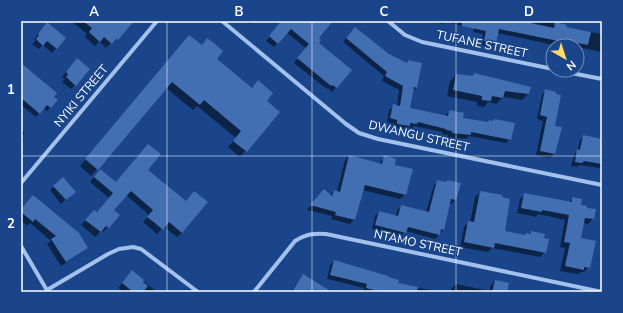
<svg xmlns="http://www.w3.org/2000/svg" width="623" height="313" viewBox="0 0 623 313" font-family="'Nunito Sans',sans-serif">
  <rect width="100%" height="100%" fill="#1a458a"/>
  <g fill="#0007">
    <path d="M71,21H133L112,44L111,43L106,48L99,41L95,46L85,37L87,34Z"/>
    <path d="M247,21H253L250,24Z"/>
    <path d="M283,21H331L317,39L318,43L350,70L332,92L328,88L327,89L294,63L306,48L287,33L274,47L266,41Z"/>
    <path d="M430,21H546L565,26V27L602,34V52L577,47V46L560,44L558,46L497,33L495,43L491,47L481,45L483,34L473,32L474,28L445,22L443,24Z"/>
    <path d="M43,28L65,38L52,53L43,45L39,49L32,44L36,40L34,39Z"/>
    <path d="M351,32L389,55L406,63L408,61L416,88L412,92L409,109L445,116L449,111L462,119L488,123L492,122L494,120L510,139L506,143L469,136L466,139L448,137V135L442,134V132L414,126L412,128L408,127L405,130L393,128L394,124L387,122L389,110L394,106H397L399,90L382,81L384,76L343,42Z"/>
    <path d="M189,36L201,46L207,39L215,59L251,89L258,82L266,101L279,112L240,157L228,147L236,138L197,106L193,110L166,88L91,176L80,166Z"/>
    <path d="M21,64L52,97L50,107L47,111L43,108L36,117L21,105Z"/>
    <path d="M73,64L75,85L71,89L62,82L65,79L62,77Z"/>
    <path d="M456,75L472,77L474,75L529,88L528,94L522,100L503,97L496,104L488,102L484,107L477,106V102L447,96L450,81Z"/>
    <path d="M546,90L554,127V154L550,158L536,155L543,121L537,119L542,95Z"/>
    <path d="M21,130L25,133L21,137L24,140L21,143Z"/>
    <path d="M584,136L602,140V166L600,168L579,165L577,167L571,166L574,155L577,151L580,140Z"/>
    <path d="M349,156L379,164L385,157L394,165L411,170L405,195L400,199L362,190L354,220L350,224L331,219L332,216L307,210L319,195H330L334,191L337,192L345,160Z"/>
    <path d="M100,170L116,183L147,170L185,202L194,192L182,233L177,237L164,227L157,234L143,222L149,215L126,195L113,210L119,215L103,232L101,231L95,237L81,225L89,216L96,213L109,198L90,182Z"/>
    <path d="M438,181L446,183L448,181L455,200L451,204L449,203L443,230L435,239L406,231L401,236L372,229L375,216L379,212L396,216L397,210L402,206L426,212L434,185Z"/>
    <path d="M54,186L70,196L61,204L50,190Z"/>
    <path d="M480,192L503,231L525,236L529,235L532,232L545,252L540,257L492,248L488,252L460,247L464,227L469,222L470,223L475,197Z"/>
    <path d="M525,194L569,203L573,198L580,206L586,209L595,210L593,219L588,224L583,223L580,239L589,267L584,272H581L578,274L560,271L565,248L560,247L565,220L538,214L536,217L517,213L520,199Z"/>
    <path d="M21,210L87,248L82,252L61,266L47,244L51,241L30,223L27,226L21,220Z"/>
    <path d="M334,261L397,284L442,292H363L364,288L327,279L330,265Z"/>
    <path d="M132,272L157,292H124L118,288Z"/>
    <path d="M303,275L332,292H291Z"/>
    <path d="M495,281L506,292H451V289L456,284L490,291V286Z"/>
  </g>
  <g fill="#426fb2">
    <path d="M83,21H134L118,40L116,39L112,44L104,37L100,42L89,32L92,28Z"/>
    <path d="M281,21H333L319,38L321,40L319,43L352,70L337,88L332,85L331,86L297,58L309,44L291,29L278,44L269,36Z"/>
    <path d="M462,21H532L531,23L554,28L555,22L567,25L566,27L591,32L588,45L563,40V42L499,29L496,44L484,41L486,31L462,26Z"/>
    <path d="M47,22L66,38L57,49L47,41L43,46L36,39L39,35L38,34Z"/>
    <path d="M355,27L389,54L407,63L408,60L422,63L417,88L414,87L410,108L448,116L449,110L464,113L463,118L488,122L489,120L493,121L494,119L515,123L511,140L471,132V135L452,133V131L446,130V129L418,122L417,124L410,123V126L397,124V120L390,118L393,104L400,106L403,86L385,76L387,72L346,38Z"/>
    <path d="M189,35L202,45L207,38L215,44L223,51L217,59L252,88L258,80L267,88L273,93L267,101L280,112L247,152L233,141L241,131L204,100L200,105L172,82L98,170L85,159Z"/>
    <path d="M77,58L90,69L76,86L66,77L68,74L66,72Z"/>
    <path d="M21,63L57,93L54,97L58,100L51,108L47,105L40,114L21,98Z"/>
    <path d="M474,73L531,87L529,94L505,91L503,98L492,96L491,101L482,100V96L453,90L456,74L473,76Z"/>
    <path d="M545,89L556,92V94L561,95L555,126L562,127L555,154L540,151L547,117L540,115Z"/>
    <path d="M583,135L602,139V164L584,161L582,163L575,162L577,149L580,150Z"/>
    <path d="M148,144L161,154L148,170L186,201L194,191L208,202L182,233L169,222L163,230L155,223L147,217L153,210L131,191L114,210L120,215L109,228L106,226L101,232L85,220L94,210L97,212L113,193L94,177L100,169L116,182Z"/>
    <path d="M349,155L382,164L384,155L396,159L395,165L413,169L406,195L365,185L355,220L335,215L336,212L310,205L324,189L332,196L334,190L340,192Z"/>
    <path d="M63,177L76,192L66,200L53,186Z"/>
    <path d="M437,180L447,182V180L461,183L456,200L451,199L444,230L441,229L440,235L408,227L406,233L375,225L379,211L398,216L401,205L429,212Z"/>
    <path d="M480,191L502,195V197L510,199L505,231L525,235L526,233L531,234V231L545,234L544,238L549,239L546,253L495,243L494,248L464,242L468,221L474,222Z"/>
    <path d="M524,193L572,202V197L582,199L581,205L587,206V208L596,209L594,219L585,218L581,238L596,241L590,268L584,267V270L565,266L570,243L564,242L569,215L542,210V212L521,208Z"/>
    <path d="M33,195L79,233L88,248L66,262L51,239L56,236L35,219L33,222L21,212V209Z"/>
    <path d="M334,260L388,276V277L399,280L398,283L418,287L417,292H381L366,288L367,284L330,275Z"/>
    <path d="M132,270L144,280L143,282L148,286L143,292H133L122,283Z"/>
    <path d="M303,274L332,292H292Z"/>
    <path d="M495,280L509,283L507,292H492Z"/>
  </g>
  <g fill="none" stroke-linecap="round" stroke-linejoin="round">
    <g stroke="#a4c1ed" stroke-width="4">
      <path d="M222,21L346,124L359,133L378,139L602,185"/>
      <path d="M388,21L405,35L422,42L553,69"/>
      <path d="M556,70L602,79"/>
      <path d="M21,183L157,21"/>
      <path d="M21,246L48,292"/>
      <path d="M47,290L108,254L119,249L133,247L141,249L198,292"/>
      <path d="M254,292L295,241C306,234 314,233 326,234L602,292"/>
    </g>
  </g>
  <path fill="none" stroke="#fff" stroke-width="1" stroke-opacity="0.55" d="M167,21V292M312,21V292M456,21V292M21,156H602"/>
  <g text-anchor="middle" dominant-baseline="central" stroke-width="3" stroke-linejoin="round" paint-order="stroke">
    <g font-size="12" fill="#fff" stroke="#1a458a">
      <text transform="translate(482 44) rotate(12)">TUFANE STREET</text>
      <text transform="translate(81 96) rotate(-50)">NYIKI STREET</text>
      <text transform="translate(419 136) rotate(13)">DWANGU STREET</text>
      <text transform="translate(418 243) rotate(12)">NTAMO STREET</text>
    </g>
  </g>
  <rect width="623" height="313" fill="none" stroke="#1a458a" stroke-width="44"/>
  <g transform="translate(565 58) rotate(141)"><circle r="19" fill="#1a458a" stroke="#768fb9"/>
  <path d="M0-3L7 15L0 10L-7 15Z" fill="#ffd960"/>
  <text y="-6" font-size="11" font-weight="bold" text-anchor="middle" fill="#ffffff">N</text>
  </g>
  <rect x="22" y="22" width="579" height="269" fill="none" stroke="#fff" stroke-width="1.5"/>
  <g font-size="13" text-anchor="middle" font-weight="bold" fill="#fff">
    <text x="94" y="16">A</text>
    <text x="239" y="16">B</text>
    <text x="384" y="16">C</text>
    <text x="529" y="16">D</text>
    <text x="11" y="94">1</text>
    <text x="11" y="228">2</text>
  </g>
</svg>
